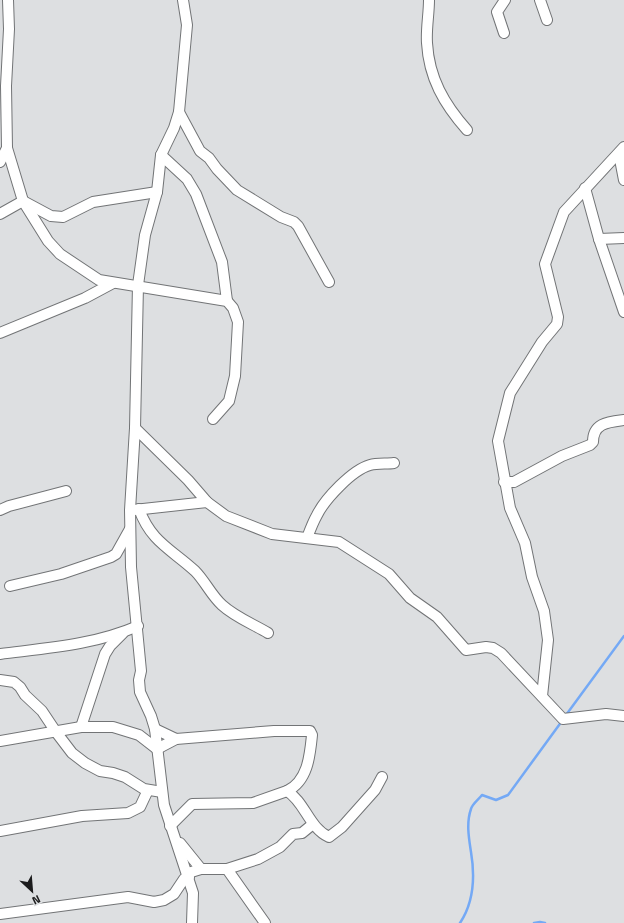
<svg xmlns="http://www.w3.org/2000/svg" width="624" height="923" viewBox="0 0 624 923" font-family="'Titillium Web',sans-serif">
  <rect width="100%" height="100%" fill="#dddfe1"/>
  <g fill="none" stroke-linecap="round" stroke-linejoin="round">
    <g stroke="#74a9f5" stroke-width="2.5">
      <path d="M566,715L624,636"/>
      <path d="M460,923C474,902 475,876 471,852C469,839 466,823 471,809C472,804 479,799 482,795L496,800L508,795L562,721"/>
      <path d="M534,923L540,922L545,923"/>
    </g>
    <defs>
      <g id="street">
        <path d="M8,0L9,29L6,86L7,148L23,201L48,241L60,254L99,280L227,301L233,308L238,322L235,376L229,401L213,419"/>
        <path d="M183,0L187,25L179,112L174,128L161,155L157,192L145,235L138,285L135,428L130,510L131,567L141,671L139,680L140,692L151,716L155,729L164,805L193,893L192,923"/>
        <path d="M429,0C429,14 426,29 427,43C429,78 444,104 467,130"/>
        <path d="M540,0L547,20"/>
        <path d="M504,33L497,12L505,0"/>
        <path d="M179,112L200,151L209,158L217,169L237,190L281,217L294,222L298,226L329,282"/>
        <path d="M619,154L624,180"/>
        <path d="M161,155L187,179L196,194L222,262L227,301"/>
        <path d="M0,162L7,148"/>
        <path d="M585,188L599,239L624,312"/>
        <path d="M0,214L23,201L51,216L63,217L93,202L157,192"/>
        <path d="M599,239L624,238"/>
        <path d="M0,333L85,298L113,283"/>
        <path d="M135,428L188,480L207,502L226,516L272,534L339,542L389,574L410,598L437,617L466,650L486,647L493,648L501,653L563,719L606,714L624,716"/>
        <path d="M504,482H514L562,456L590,445L593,442C593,423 608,422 624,420"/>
        <path d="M139,509C151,542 171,549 195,571C205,581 211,595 222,605C235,617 253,624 268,633"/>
        <path d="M0,510L9,506L66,491"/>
        <path d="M134,510L207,502"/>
        <path d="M307,538C310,530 313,522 317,515C325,499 352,470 370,465C377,463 387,464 394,463"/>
        <path d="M10,586L61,574L111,557L116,554L130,529"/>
        <path d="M0,654C47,648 94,645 138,626"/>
        <path d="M0,680L14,682L20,687L25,695L42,711L56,732L72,753L85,763L100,771L113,773L125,777L144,789L162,792"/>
        <path d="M542,696L548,640L544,611L532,577L525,543L510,508L498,441L510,393L542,342L557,324L558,317L545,264L564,212L624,147"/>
        <path d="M81,727L105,654L110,646L123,633"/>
        <path d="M155,729L176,739"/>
        <path d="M0,741L81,727H113L139,735L157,749L176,739L274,731H310L312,735C310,755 308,781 287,791"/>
        <path d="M170,826L192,804L253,803L287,791C305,802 309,828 329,837L342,827L375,790L382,777"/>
        <path d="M0,831L82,816L128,813L140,807L148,790"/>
        <path d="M180,843L201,869"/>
        <path d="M227,869L265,923"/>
        <path d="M188,873L201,869H227L258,859L280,847L293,834L302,833L313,824"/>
        <path d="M0,914L128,897L154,902L164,900L174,894L184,879L189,877"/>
      </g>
    </defs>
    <use href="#street" stroke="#727476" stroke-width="12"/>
    <use href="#street" stroke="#fff" stroke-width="10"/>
  </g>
  <g transform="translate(32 891) rotate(154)" stroke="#dddfe1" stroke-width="3" paint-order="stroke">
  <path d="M0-3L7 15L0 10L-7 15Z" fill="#1c1c1d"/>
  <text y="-6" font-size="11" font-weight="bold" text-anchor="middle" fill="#1c1c1d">N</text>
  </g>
</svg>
